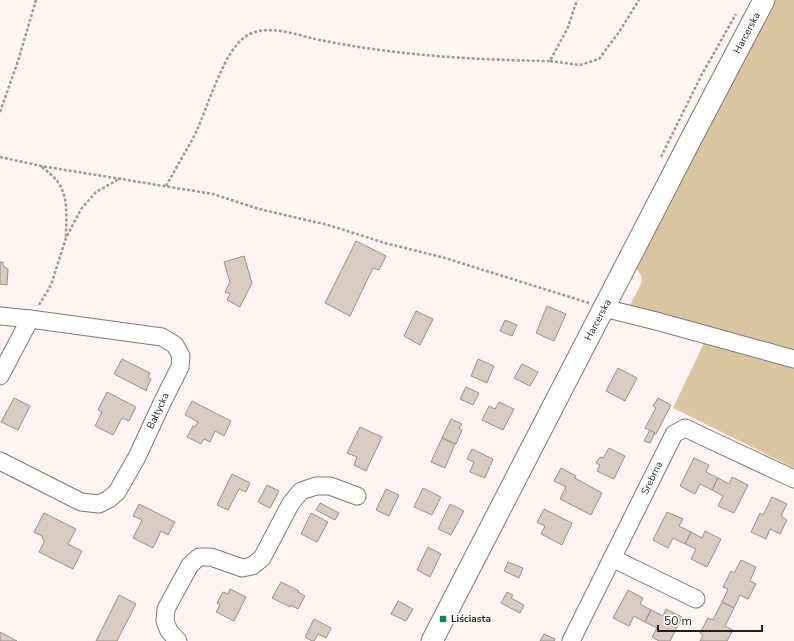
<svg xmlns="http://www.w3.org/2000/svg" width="794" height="641" viewBox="0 0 794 641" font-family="'Nunito Sans',sans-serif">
  <rect width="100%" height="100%" fill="#fdf4f3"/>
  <g fill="#d9c59f">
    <path d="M773,0H794V355L630,305L642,282L641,275L635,268Z"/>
    <path d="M705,341L794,363V468L673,408Z"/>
  </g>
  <g fill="#d7cbc4" stroke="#9b9089">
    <path d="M356,241L386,256L379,270L373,268L350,316L325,303Z"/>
    <path d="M244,256L252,283L240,307L227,300L230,294L225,292L230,282L224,262Z"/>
    <path d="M0,262H3V265L6,268L8,269L7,285L0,284Z"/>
    <path d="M547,306L566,314L554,341L536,333Z"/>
    <path d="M416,311L433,319L420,345L404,336Z"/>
    <path d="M505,320L517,325L512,336L500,331Z"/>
    <path d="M122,359L150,373L148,377L151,379L146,390H147V391L114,374Z"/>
    <path d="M478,359L494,366L487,383L471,376Z"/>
    <path d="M522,364L538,372L530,386L514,378Z"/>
    <path d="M618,368L637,378L625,401L606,391Z"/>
    <path d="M466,387L479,393L473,405L460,399Z"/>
    <path d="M107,392L136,407L129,421L122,418L113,435L95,426L102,412L98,410Z"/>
    <path d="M14,398L30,406L18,430L1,422Z"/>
    <path d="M658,398L671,405L656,434L645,428L656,408L653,406Z"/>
    <path d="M192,401L231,421L224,436L215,431L210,442L204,439L201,444L187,437L193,426L195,427L198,422L185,415Z"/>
    <path d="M499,402L514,409L503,430L482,420L489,406L495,409Z"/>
    <path d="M451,419L462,424L459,428L462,430L456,444L442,438Z"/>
    <path d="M360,427L382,437L366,471L354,465L357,457L347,453Z"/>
    <path d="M650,430L655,433L650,443L644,441Z"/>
    <path d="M442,438L455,444L445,468L431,462Z"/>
    <path d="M609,448L625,456L614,479L597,471L600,465L596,463L600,457L603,458Z"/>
    <path d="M472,449L493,459L485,478L470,472L474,462L467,459Z"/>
    <path d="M694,458L709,465L706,472L718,478L712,490L700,484L695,494L680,486Z"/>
    <path d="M561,468L576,476L575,478L602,493L591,515L560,499L566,487L554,481Z"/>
    <path d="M232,474L250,483L246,492L239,489L228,510L217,505Z"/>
    <path d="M732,477L748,485L734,513L718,506L723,496L712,490L718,478L729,484Z"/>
    <path d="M267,485L279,491L270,508L258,502Z"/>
    <path d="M423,488L441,497L432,515L414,507Z"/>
    <path d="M386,489L399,495L389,516L376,510Z"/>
    <path d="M772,497L787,504L781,516L787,520L780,534L770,529L766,539L751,532L760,513L763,515Z"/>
    <path d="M320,503L339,513L335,520L316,510Z"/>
    <path d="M139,504L175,522L168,535L161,531L153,548L133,538L142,520L133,516Z"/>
    <path d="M450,504L464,511L451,535L438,529Z"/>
    <path d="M544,509L572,523L562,545L541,534L545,526L537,522Z"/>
    <path d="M667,512L683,519L679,526L691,532L685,544L673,538L668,548L653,540Z"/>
    <path d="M44,513L76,529L68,544L82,551L73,569L39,552L44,542L42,536L34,532Z"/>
    <path d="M311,513L328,522L317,542L301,534Z"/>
    <path d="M705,531L721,539L707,567L691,559L696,549L685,544L691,532L702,538Z"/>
    <path d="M428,547L441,554L430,577L417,570Z"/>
    <path d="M741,560L756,567L750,581L756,584L748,599L740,595L734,608L722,602L728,589L723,587L731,571L734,573Z"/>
    <path d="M508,562L523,568L519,578L504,571Z"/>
    <path d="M281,582L299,591L298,592L305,596L298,609L291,605L290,607L272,598Z"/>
    <path d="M230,589L246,597L234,621L216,612L220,605L217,603L223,592L228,594Z"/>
    <path d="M628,590L643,598L640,604L651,610L645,622L634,616L629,626L613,618Z"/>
    <path d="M507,592L513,595L511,598L524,605L520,613L501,603Z"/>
    <path d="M119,595L136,604L117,641H96Z"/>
    <path d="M398,601L413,609L406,621L391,614Z"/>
    <path d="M722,602L734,608L725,626L733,630L727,641H700L703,635L700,633L708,618L713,620Z"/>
    <path d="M666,609L682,617L670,641H659L652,637L657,628L645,622L651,610L663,616Z"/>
    <path d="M314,619L331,628L326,638L318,634L314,641H312L305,637Z"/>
    <path d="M0,632L17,641H0Z"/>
    <path d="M544,634L555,639L554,641H540Z"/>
  </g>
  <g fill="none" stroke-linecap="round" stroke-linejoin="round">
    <defs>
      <g id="minor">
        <path d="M604,308L656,321L794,359"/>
        <path d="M0,316L30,319L162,337L175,345L181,356L180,367L161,405L137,457L117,492L109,499L99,504L81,502L0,461"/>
        <path d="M0,376L30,319"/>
        <path d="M612,558L696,599"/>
        <path d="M178,641L169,631L165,621L166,609L190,565L199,557H211L242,568L252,566L262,558L291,503L301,491L316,486H330L357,496"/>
        <path d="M571,641L674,434L685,428L794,479"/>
      </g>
      <path id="tertiary" d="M432,641L692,137L764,0"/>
    </defs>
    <use href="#minor" stroke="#847775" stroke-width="19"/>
    <use href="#tertiary" stroke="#847775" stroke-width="23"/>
    <g stroke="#a09998" stroke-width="2.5" stroke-dasharray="3 2" stroke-linecap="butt">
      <path d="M550,61L580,65L599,59L619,32L639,0"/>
      <path d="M0,112L18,61L36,0"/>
      <path d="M0,157L41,166L213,194L259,209L328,225L385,243L445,258L589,303"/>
      <path d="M661,157L701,76L736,14"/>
      <path d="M42,167C48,172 54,177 58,182C69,198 66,219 66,238"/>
      <path d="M166,186C173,174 180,161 187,149C190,143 194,137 197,130C208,106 224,51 245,37C264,23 294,34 315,39C392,55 472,60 550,61L568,27L577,0"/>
      <path d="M39,305L51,285L66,238L81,209L96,192L121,178"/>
    </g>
    <use href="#minor" stroke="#fff" stroke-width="17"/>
    <use href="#tertiary" stroke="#fff" stroke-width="21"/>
  </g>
  <rect fill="#118362" stroke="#fff" stroke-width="1.5" x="439" y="615" width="8" height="8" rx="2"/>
  <g text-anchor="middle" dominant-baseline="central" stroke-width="3" stroke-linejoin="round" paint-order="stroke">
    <g font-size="10" fill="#241f1e" stroke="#fff">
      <text transform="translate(747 33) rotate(-62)">Harcerska</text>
      <text transform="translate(598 320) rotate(-62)">Harcerska</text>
      <text transform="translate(158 411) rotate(-65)">Bałtycka</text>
      <text transform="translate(652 478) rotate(-64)">Srebrna</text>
    </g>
    <g font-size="10" font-weight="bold" fill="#241f1e" stroke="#fff" text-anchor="start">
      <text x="451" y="619">Liściasta</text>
    </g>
  </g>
  <path d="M658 625v6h104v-6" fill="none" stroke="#241f1e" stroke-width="2"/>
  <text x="664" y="625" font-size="12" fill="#241f1e" stroke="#ffffff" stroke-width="3" paint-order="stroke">50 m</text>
</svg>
